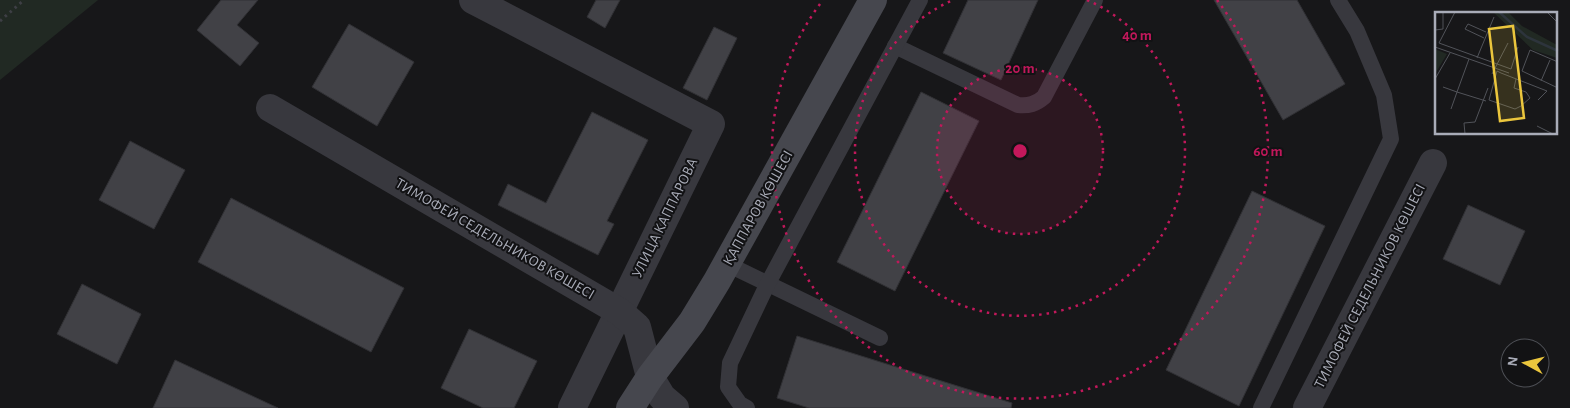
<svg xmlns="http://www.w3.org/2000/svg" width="1570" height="408" viewBox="0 0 1570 408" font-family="'Alegreya Sans',sans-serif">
  <rect width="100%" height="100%" fill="#171719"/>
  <path fill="#212923" d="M0,0H98L0,80Z"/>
  <g fill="#414146" stroke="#313135">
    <path d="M221,0H258L237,25L259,43L240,66L197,30Z"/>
    <path d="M596,0H620L605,28L587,17Z"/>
    <path d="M968,0H1038L1001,80L943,53Z"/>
    <path d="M1214,0H1297L1345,84L1283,120Z"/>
    <path d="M349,24L414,62L377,126L312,87Z"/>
    <path d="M714,27L737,38L707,100L683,88Z"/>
    <path d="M921,92L979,121L895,291L837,262Z"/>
    <path d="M592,112L648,140L607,221L614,224L598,255L498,205L508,184L546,203Z"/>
    <path d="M130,141L185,170L154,229L99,200Z"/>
    <path d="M1252,191L1325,226L1239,406L1166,370Z"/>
    <path d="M231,198L404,288L371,352L198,262Z"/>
    <path d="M1468,205L1525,231L1500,285L1443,259Z"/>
    <path d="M82,284L141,314L117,364L57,334Z"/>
    <path d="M469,329L537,361L514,408H483L441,388Z"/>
    <path d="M797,336L1012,403L1011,408H809L777,398Z"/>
    <path d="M175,360L278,408H153Z"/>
  </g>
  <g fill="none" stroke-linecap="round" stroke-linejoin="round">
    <path stroke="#3e3f45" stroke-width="3" stroke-dasharray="2.5 4" stroke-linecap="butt" d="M0,21L24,0"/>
    <g stroke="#38383e" stroke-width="16">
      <path d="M895,46L1018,105C1029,106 1036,104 1044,97L1095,0"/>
      <path d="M727,264L880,338"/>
      <path d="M747,408L740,404L728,387L730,363L767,285L920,0"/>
      <path d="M1261,408L1391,139L1384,95L1357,31L1338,0"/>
    </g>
    <g stroke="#38383e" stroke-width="28">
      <path d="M473,0L711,124L572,408"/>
      <path d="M270,108L620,312L637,327L650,377L662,397L675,408"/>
      <path d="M1307,408L1433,163"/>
    </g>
    <path stroke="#46474e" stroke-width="28" d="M630,408L650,377L692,322L717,281L873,0"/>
  </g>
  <circle cx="1020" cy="151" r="83" fill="#c2185b" fill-opacity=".12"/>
  <g fill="none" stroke="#c2185b" stroke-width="2.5" stroke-dasharray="2.5 5">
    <circle cx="1020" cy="151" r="83"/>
    <path d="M1087 0A165 165 0 1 1 953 0"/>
    <path d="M1217 0A248 248 0 1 1 823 0"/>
  </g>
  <g text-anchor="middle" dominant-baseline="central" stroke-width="4" stroke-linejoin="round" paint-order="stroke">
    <g font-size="15" fill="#a9acb8" stroke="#121214">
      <text transform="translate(758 208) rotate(-61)">ҚАППАРОВ КӨШЕСІ</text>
      <text transform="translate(665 218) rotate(-64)">УЛИЦА КАППАРОВА</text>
      <text transform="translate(495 239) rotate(30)">ТИМОФЕЙ СЕДЕЛЬНИКОВ КӨШЕСІ</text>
      <text transform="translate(1370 286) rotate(-63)">ТИМОФЕЙ СЕДЕЛЬНИКОВ КӨШЕСІ</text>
    </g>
  </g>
  <g transform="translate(1435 12)">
    <rect width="122" height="122" fill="#171719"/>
    <path d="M58,0H73L87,14L122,33V46L98,38ZM0,37L12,42L0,62Z" fill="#212923"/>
    <path fill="none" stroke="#2d343c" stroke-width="2.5" d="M64,0L92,25L123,39"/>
    <path fill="none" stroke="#515359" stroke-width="1" d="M112,0L123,11M0,18L8,17V0M49,26L30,17L33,12L51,20M4,31L76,57L83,35M4,31L20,0M0,35L74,61M42,46L59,5M34,47L22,80L51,89M123,50L95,38L87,59L123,76M57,62L73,31M0,67L15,41M81,67L79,76L91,80L95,86L86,94L80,97L54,88L62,59L66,61L112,79L103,88M106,69L115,48M8,75L22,80L16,97M102,114L118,122M30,122L29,111L40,110L53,76"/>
    <path fill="#ebc63d" fill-opacity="0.15" stroke="#ebc63d" stroke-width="2.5" d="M78,14L89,106L65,109L54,17Z"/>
    <rect width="122" height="122" fill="none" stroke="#a9acb8" stroke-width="2.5"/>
  </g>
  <circle cx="1020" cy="151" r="8" fill="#c2185b" stroke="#121214" stroke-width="2.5"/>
  <g font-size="15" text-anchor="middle" font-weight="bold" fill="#c2185b" stroke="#121214" stroke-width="4" stroke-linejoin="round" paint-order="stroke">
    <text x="1137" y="40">40 m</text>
    <text x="1020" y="73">20 m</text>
    <text x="1268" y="156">60 m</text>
  </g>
  <g transform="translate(1525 363) rotate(277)"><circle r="24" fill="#121214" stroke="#4e5056"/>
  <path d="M0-4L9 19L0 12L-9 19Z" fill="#ebc63d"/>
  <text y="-8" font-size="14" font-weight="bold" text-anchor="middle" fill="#a9acb8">N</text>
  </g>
</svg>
